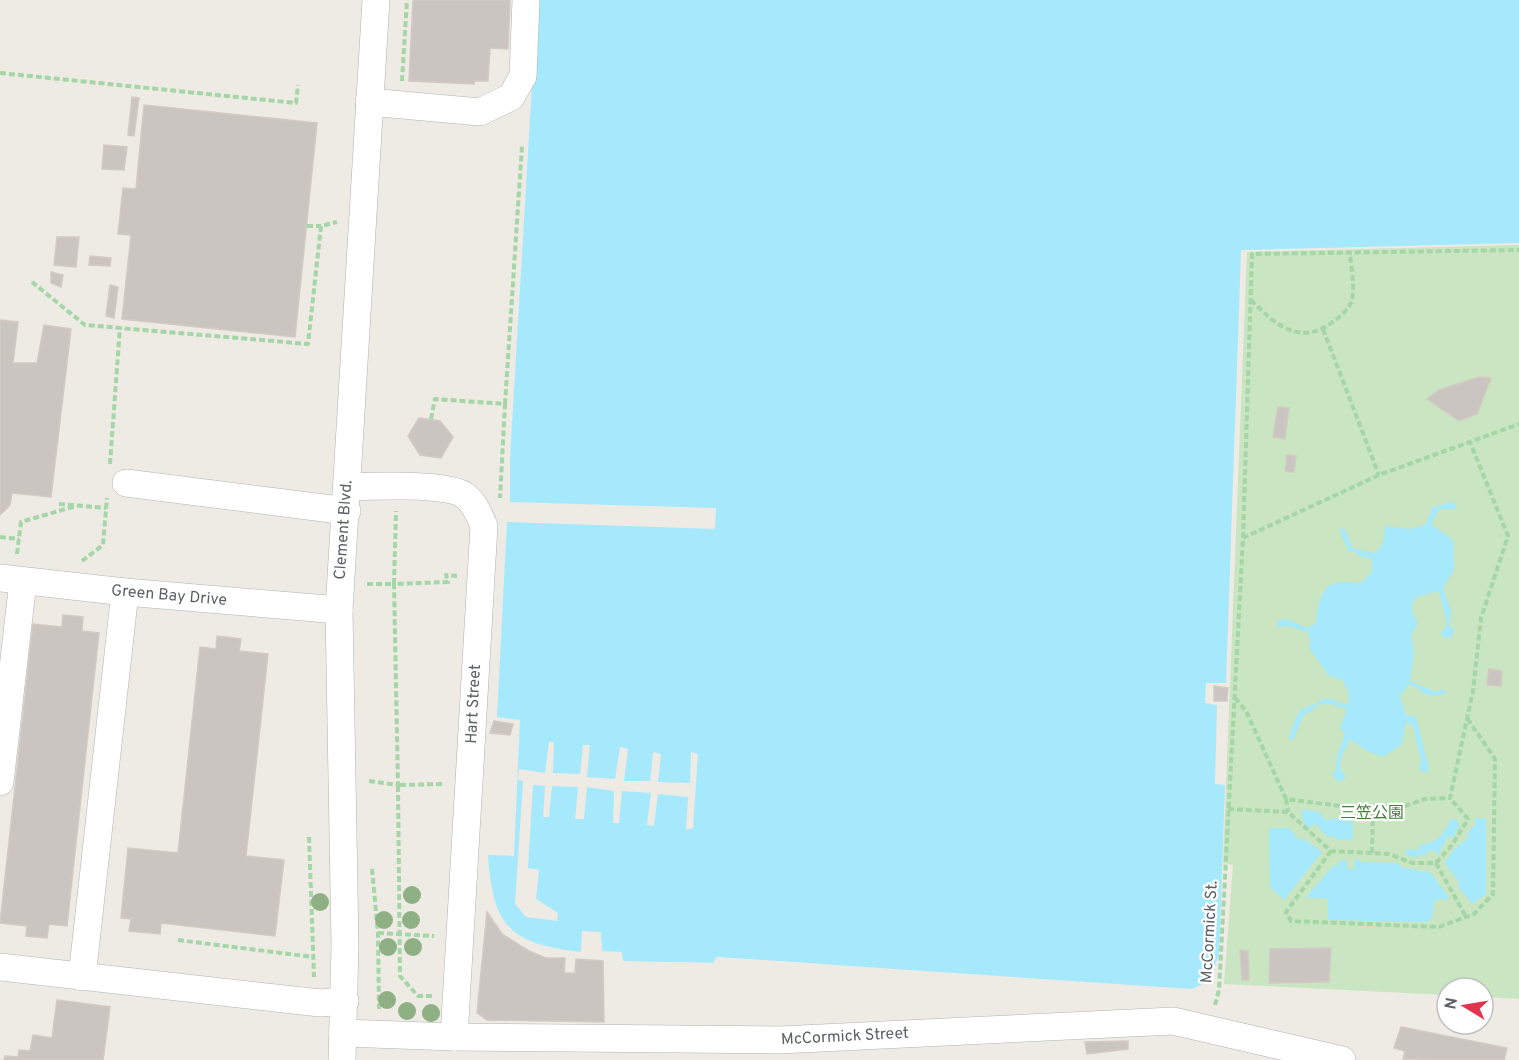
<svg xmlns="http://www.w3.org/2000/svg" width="1519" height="1060" viewBox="0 0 1519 1060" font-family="Overpass,'Noto Sans JP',sans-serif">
  <rect width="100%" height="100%" fill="#eeeae4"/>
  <path fill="#c9e5c1" d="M1519,245V999L1483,997V988H1447V995L1224,984L1233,865L1223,863L1247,252Z"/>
  <g fill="#a6e8fc">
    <path d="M537,0H1519V243L1241,250L1226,683H1206L1205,703L1217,705L1215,784L1225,785L1219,955L1209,981L1192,989L717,957L713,963L623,961L622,952L602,951L601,932L582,931L581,952C509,944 493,926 488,855L514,856L520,720L497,717L507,522L715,529L716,508L510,502V459Z"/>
    <path d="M1451,502L1457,505L1455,509H1439L1431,524L1453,540L1454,570L1443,588L1451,611L1449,627L1454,628L1452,637L1444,638L1441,633L1447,624L1439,591C1420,596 1402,597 1418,623L1411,635L1414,654L1410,681L1436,692L1445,689V694C1433,697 1424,697 1416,686L1408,685L1400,696L1406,715L1416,717L1429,769L1426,772L1421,771L1419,767L1421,761L1413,726L1406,721L1402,744L1383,757L1367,751L1350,739L1341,758L1340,768L1346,777L1339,782L1332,775L1336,770L1337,756L1345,734L1340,728L1347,709L1327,703L1315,706L1313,711L1304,714L1293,740L1288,739L1299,711L1327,698L1348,705L1349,693L1342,679L1329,676L1310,649L1309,633L1289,626L1278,627L1276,622L1285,619L1308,628L1316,623C1319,593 1324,576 1360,584L1372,572V558H1363L1353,551L1349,552L1339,529H1345L1352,548L1373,553L1378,551L1384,540L1385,526L1410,529L1425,525L1433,507Z"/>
    <path d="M1304,809L1321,813L1325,820L1337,818L1353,821V840L1335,839L1332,835L1328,838L1315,823L1310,828L1305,825L1301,814Z"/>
    <path d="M1477,818L1486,819V894L1472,904L1457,885L1460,883L1444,862L1451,855V852L1469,837L1467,833L1476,824L1474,821Z"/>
    <path d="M1451,819H1457L1459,828L1455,832L1456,834L1451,838L1448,836L1439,854L1431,850L1423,856L1418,854L1417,858L1405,855L1407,849L1419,850V845C1434,845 1446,833 1451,819Z"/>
    <path d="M1271,828H1288L1295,833L1294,836L1301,840L1304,839L1322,852L1284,900L1270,887L1269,832Z"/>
    <path d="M1356,858L1362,862L1399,863L1401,867L1431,873L1450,899L1435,900L1432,919L1427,922L1328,920V899L1306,897L1335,864L1339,867L1340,860L1347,861V869H1356L1354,865Z"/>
  </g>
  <g fill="#eeeae4">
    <path d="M549,742H554L553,773L580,774L583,745H590L587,777L615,779L620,747L628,749L624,781H650L653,752L661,754L658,782L690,783L691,752L698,754L693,828L686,830L688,797L658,794L654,826L647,825L651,793L622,791L619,823H613L614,791L587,787L584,819H575L578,787L552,786L549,817H543L545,786L533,785L528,868L539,870L536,899L558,913L557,921L526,917L515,904L523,781L518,780L519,769L545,773Z"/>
    <path d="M717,957L821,964L822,968L718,961L713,966L669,965V962L713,963Z"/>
  </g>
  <g fill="#cac5c1" stroke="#d3cac3" stroke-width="1.5">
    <path d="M413,0H510L508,49L490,48L488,81H474V84L409,81Z"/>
    <path d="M132,97L139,98L134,136L128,135Z"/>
    <path d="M144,105L317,123L295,337L122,319L131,235L118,234L123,188L136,189Z"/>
    <path d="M104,145L127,147L124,170L102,169Z"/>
    <path d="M57,237H79L76,267L54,265Z"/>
    <path d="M90,256L111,258L110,266L89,265Z"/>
    <path d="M51,272L63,275L61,287L51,283Z"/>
    <path d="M110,285L118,287L114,318L106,316Z"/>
    <path d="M0,320L18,322L13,363H37L44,325L71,329L51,497L12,493L10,505L0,515Z"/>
    <path d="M1479,377L1491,378L1477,414L1459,421L1427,399L1439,390Z"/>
    <path d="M1278,407L1289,408L1285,439L1273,437Z"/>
    <path d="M419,418L440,421L453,437L441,458L420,455L408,436Z"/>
    <path d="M1287,455L1296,456L1294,472L1285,471Z"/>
    <path d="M63,615L83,617L82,631L99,633L67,926L49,924L47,938L26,936L27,926L0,923L33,624L62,627Z"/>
    <path d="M217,636L241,639L239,651L268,654L246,856L284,860L275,936L161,923L160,934L129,931L131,919L121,918L128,848L178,853L200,647L216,649Z"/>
    <path d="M1489,669L1502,671L1501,686L1487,685Z"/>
    <path d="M1214,686L1228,688L1227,701H1214Z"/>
    <path d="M494,721L513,724L510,735L490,733Z"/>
    <path d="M487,912L502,934L529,951L546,958H565L564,973H575L576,959L603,961L604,1022L487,1020L477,1013Z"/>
    <path d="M1331,948L1329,982L1269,983L1270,949Z"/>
    <path d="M1240,950L1248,951L1249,980H1242Z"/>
    <path d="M57,1000L110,1007L103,1060H4L5,1056L18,1057L19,1050L30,1051L33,1035L52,1038Z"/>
    <path d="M1401,1027L1507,1048L1504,1060L1403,1059L1405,1051L1394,1048Z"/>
    <path d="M1128,1041V1049L1087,1054L1085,1042Z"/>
  </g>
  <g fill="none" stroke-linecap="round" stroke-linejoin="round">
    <defs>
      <g id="minor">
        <path d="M369,102L480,112L511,97L523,76L526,0"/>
        <path d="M126,483L347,511"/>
        <path d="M348,487C371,486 446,483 464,495C475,503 479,515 484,526L454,1037"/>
        <path d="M0,578L125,592L339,610"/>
        <path d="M0,782L23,581"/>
        <path d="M0,967L320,1003L345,1001"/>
        <path d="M82,977L125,592"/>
        <path d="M343,1033L454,1037L780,1040L1173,1021L1342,1060"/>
        <path d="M342,1060L345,946L339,610L376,0"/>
      </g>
    </defs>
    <use href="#minor" stroke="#afb3b6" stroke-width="28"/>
    <g stroke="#a5d6a7" stroke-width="4" stroke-dasharray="6 3" stroke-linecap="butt">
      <path d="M0,73L296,103L298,85"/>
      <path d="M402,81L407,0"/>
      <path d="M307,226H321"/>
      <path d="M32,282L85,325L308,344L321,226L337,222"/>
      <path d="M1251,300C1275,325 1301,347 1334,321C1341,316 1350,308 1352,300C1355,285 1351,267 1350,253"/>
      <path d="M1323,329L1379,475"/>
      <path d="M505,404L522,146"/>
      <path d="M431,419L435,399L505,404L500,498"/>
      <path d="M110,464L120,327"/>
      <path d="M59,504L106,508"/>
      <path d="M0,537L19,539"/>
      <path d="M1243,538L1252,254L1519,250"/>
      <path d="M17,554L21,522L76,506"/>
      <path d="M82,561L103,545L107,498"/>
      <path d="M367,584H394L396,511"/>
      <path d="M1235,698L1246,711L1286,799L1387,812L1425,799L1450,798L1473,691L1481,618L1508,536L1470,442"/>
      <path d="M369,781L398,785L394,584L448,582L446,575L457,576"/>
      <path d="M1286,799L1288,812"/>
      <path d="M1228,809L1288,812L1331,851L1389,854L1412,863H1436L1452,845L1468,819L1450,798"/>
      <path d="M309,837L314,977"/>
      <path d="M1331,851L1286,912L1291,921L1439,927L1474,914L1493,894L1495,759L1467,718"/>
      <path d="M1372,853L1373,811"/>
      <path d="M1436,863L1466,917"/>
      <path d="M372,869L378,933L379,1009"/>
      <path d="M378,933L434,936"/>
      <path d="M178,940L313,957"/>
      <path d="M432,996H418L400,976L398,785L444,784"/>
      <path d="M1215,1005L1219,990L1243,538L1379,475L1519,424"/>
    </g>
    <use href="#minor" stroke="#fff" stroke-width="27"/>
  </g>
  <g fill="#8fb084">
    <circle cx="412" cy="895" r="9"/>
    <circle cx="320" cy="902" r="9"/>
    <circle cx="384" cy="920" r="9"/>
    <circle cx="411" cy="920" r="9"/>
    <circle cx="388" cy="947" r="9"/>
    <circle cx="413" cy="947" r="9"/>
    <circle cx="387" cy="1000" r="9"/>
    <circle cx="407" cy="1011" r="9"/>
    <circle cx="431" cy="1013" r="9"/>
  </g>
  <g text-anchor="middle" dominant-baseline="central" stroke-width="4.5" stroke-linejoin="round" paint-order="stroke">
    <g font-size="16" fill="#5c6164" stroke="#fff">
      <text transform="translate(344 530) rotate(-86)">Clement Blvd.</text>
      <text transform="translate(169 596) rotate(5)">Green Bay Drive</text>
      <text transform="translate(474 704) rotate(-87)">Hart Street</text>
      <text transform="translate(1210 932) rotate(-87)">McCormick St.</text>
      <text transform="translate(845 1037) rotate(-3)">McCormick Street</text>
    </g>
    <g font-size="16" fill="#428136" stroke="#fff">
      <text x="1372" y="814">三笠公園</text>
    </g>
  </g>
  <g transform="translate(1465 1006) rotate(281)"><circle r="28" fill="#ffffff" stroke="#bec0c1" stroke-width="1.5"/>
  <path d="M0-4.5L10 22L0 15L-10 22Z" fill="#e4344b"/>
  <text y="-9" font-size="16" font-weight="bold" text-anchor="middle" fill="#5c6164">N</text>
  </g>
</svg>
